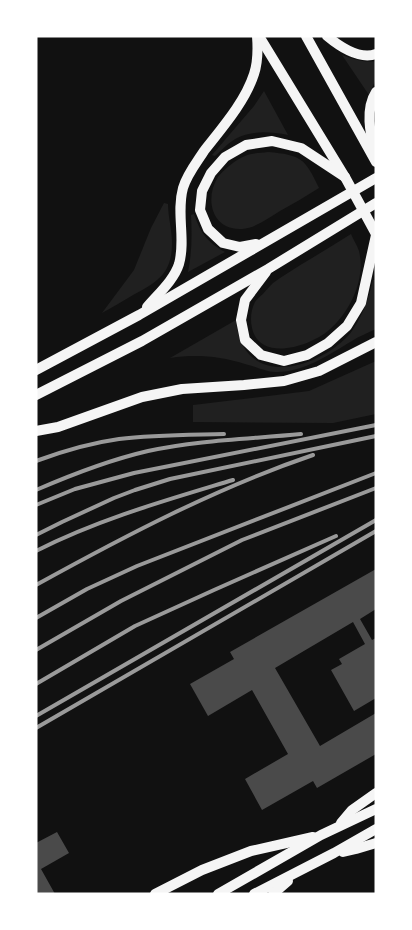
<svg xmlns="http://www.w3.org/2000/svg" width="412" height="930" viewBox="0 0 412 930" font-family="'PT Serif',serif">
  <rect width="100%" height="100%" fill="#111"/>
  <g fill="#202020">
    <path d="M342,55C353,59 364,63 376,61V79L369,95Z"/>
    <path d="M264,91L288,135C271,132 253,130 237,138C229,142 222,150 215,156L212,155L254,106Z"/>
    <path d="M268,152C301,155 305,158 319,188C306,196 293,204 280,211C268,218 256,228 242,229C212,231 204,199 218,177C223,170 237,159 245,156C252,153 261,153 268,152Z"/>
    <path d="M164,203L168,204C168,217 172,230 172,243C172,274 157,282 133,295C123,301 113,307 102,313L134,270L151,228Z"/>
    <path d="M194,214C201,234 207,242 225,252L188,272C192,253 192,234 191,215Z"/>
    <path d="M351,234C353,239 357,245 359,251C366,279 350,312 329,330C311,346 260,363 252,328C250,319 251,310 255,302C257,299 260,296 263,294C266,290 270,286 273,283C282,276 293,270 302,264C319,254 335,244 351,234Z"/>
    <path d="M373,280H375L376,283V329C368,333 359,336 352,341C328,355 303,373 275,372C265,372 255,366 245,364C219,356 196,354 170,358L236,320C242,388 313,372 348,336C352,332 354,327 357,323C365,309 369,296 373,280Z"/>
    <path d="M376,361V414L333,423L193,422V405L309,391Z"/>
  </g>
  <g fill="#4a4a4a">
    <path d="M376,569V609L360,619L372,640L376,638V698L354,711L331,670L342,664L339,659L365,644L353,622L275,668L320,746L376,713V754L317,788L313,781L262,810L245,779L288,754L252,690L208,716L190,684L234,659L230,652Z"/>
    <path d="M57,832L69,853L41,869L55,894H36V843Z"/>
  </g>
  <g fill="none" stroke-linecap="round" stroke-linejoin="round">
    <g stroke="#f5f5f5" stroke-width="10">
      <path d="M259,36L345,177L376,234"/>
      <path d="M306,36L376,162"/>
      <path d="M327,36C339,46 359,60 376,54"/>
      <path d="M375,152C370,133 365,109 376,92"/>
      <path d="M256,244L240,247L223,243L208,229L200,210L202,191L211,173L225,157L246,145L272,141L301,148L345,177"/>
      <path d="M266,272L245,300L241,320L245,340L261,355L284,361L307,355L328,343L347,326L361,303L376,235"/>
      <path d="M147,307C158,294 174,280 179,264C186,239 176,213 183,188C187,174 197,162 204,151C222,128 245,102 254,74C258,62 258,49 257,36"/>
      <path d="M36,370L139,315L376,178"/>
      <path d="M36,395L142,341L268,269L376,203"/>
      <path d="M36,431L58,427L142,397L182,389L244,385L284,381L319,371L376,342"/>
      <path d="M341,823L352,810L376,793"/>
      <path d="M343,852L356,849L376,843"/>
      <path d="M155,894L202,870L251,851L313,837"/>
      <path d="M218,894L321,835L376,809"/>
      <path d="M254,894L334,853L376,829"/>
      <path d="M273,894L288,881"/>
    </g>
    <g stroke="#9a9a9a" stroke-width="4">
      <path d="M36,461C63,451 90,443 119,439C153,435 189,435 224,434"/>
      <path d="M36,490C73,474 109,460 148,451C198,440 250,439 301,434"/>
      <path d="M36,505L75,489L134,473L376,425"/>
      <path d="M36,535L62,522L114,498L135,490L170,479L376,436"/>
      <path d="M36,551C99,519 167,500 233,480"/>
      <path d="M36,585C125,536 216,488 313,455"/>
      <path d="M36,618L87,589L137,566L376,473"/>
      <path d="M36,650L121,601L242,540L376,488"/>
      <path d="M36,684L135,626L214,590L336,536"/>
      <path d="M36,716L376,520"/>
      <path d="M36,728L376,531"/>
    </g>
  </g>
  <rect width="412" height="930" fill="none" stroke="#ffffff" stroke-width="75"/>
</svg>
